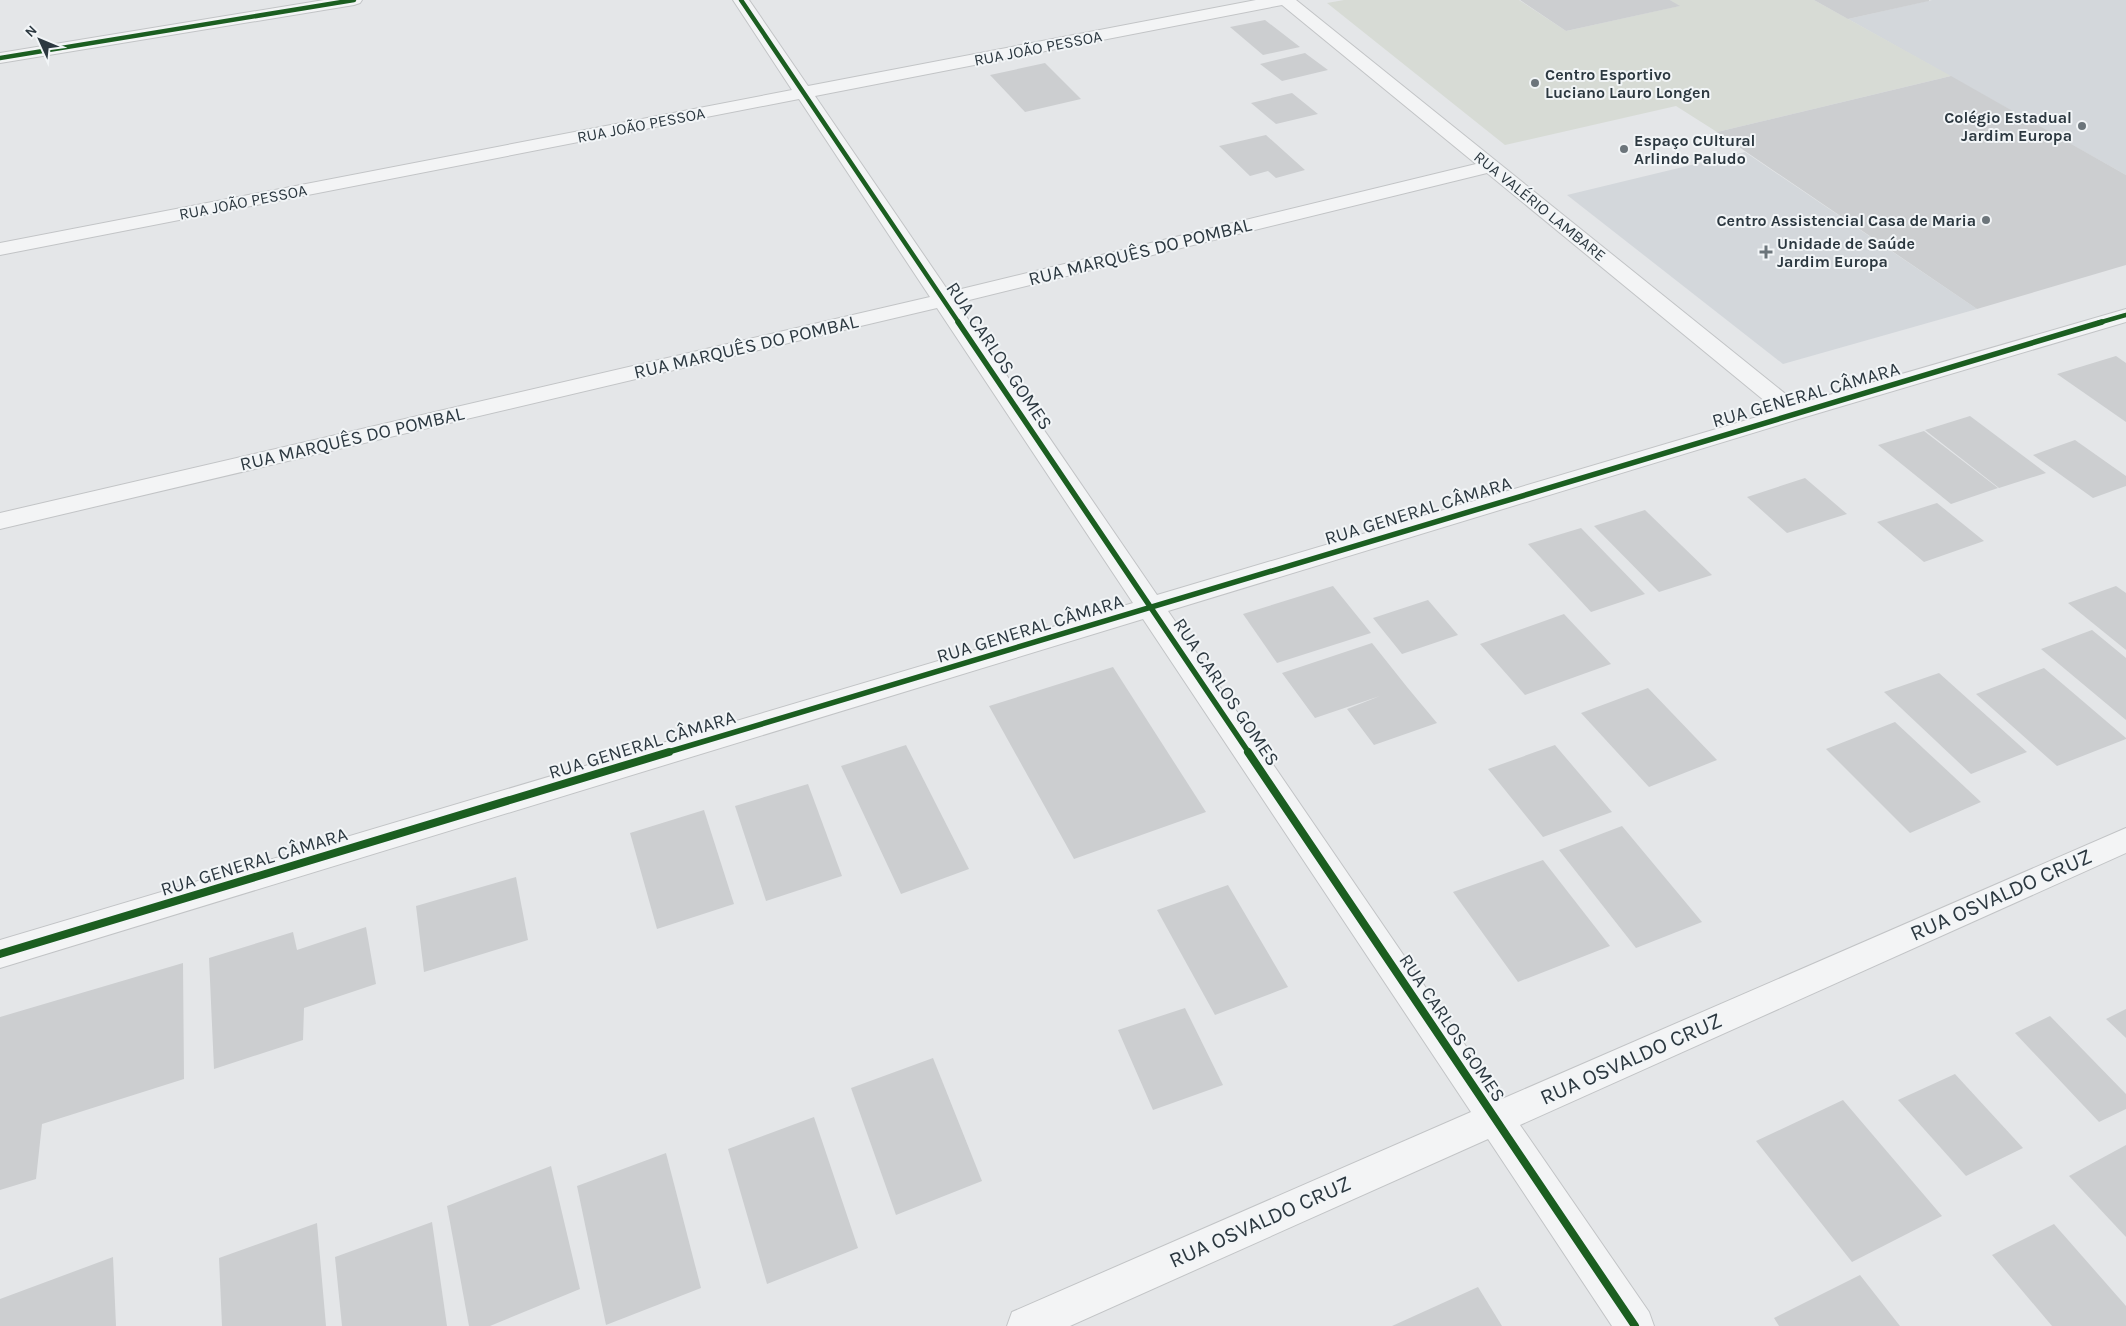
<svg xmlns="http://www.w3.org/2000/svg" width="2126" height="1326" viewBox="0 0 2126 1326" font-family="Karla,sans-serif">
  <rect width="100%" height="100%" fill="#e4e6e8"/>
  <g fill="#d3d7db">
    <path d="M1932,0H2126V175L1848,19Z"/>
    <path d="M1745,152L1977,309L1783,364L1567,195Z"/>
  </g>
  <path fill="#d7dbd5" d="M1344,0H1519L1566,31L1679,6L1670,0H1814L1951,76L1717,132L1676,106L1505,145L1327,3Z"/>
  <g fill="#ccced0">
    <path d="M1520,0H1670L1680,6L1566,31Z"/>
    <path d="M1814,0H1929V1L1848,19Z"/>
    <path d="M1265,20L1300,47L1263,55L1230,27Z"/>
    <path d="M1305,53L1328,70L1282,81L1260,64Z"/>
    <path d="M1045,63L1081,99L1025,112L990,75Z"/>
    <path d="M1951,76L2126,175V265L1977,309L1717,132Z"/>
    <path d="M1292,93L1318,114L1276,124L1251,103Z"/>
    <path d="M1266,135L1305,170L1276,178L1268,171L1250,176L1219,146Z"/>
    <path d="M2116,356L2126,363V422L2057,374Z"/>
    <path d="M1970,416L2046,473L1999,488L1925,430Z"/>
    <path d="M1924,431L1998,488L1951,504L1878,445Z"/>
    <path d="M2075,440L2126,476V486L2093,498L2033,455Z"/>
    <path d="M1805,478L1847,514L1787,533L1747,497Z"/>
    <path d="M1937,503L1984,541L1924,562L1877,522Z"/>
    <path d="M1645,510L1712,575L1659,592L1594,526Z"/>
    <path d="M1581,528L1645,594L1591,612L1528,544Z"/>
    <path d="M1333,586L1371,633L1277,663L1243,614Z"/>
    <path d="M2116,586L2126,593V650L2068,603Z"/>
    <path d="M1428,600L1458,635L1402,654L1373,618Z"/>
    <path d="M1564,614L1611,664L1525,695L1480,644Z"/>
    <path d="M2092,630L2126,658V720L2041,649Z"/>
    <path d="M1372,643L1407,687L1437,723L1374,745L1347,709L1380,696L1315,718L1282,673Z"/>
    <path d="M1113,667L1206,812L1074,859L989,706Z"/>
    <path d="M2044,668L2126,738V739L2057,766L1976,694Z"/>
    <path d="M1939,673L2027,752L1971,774L1884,692Z"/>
    <path d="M1648,688L1717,760L1649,787L1581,713Z"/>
    <path d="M1895,722L1981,802L1910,833L1826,749Z"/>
    <path d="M906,745L969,869L901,894L841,766Z"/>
    <path d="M1555,745L1612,812L1543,837L1488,769Z"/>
    <path d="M808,784L842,876L766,901L735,806Z"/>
    <path d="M704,810L734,904L657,929L630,833Z"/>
    <path d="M1622,826L1702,922L1636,948L1559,850Z"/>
    <path d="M1543,860L1610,946L1518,982L1453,892Z"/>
    <path d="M516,877L528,940L424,972L416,906Z"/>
    <path d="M1228,885L1288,987L1215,1015L1157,910Z"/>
    <path d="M366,927L376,984L304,1008L303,1040L214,1069L209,958L293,932L297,950Z"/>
    <path d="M183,963L184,1079L42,1124L36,1179L0,1190V1017Z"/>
    <path d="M1185,1008L1223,1085L1153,1110L1118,1030Z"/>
    <path d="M2126,1009V1038L2106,1019Z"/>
    <path d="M2050,1016L2126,1094V1109L2099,1122L2015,1033Z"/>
    <path d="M933,1058L982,1181L896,1215L851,1088Z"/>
    <path d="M1955,1074L2023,1148L1966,1176L1898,1100Z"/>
    <path d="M1843,1100L1942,1216L1852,1262L1756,1141Z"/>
    <path d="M814,1117L858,1248L767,1284L728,1149Z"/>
    <path d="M2126,1145V1237L2069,1176Z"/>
    <path d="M666,1153L701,1288L606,1325L577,1186Z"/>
    <path d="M551,1166L580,1289L490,1326H469L447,1206Z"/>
    <path d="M432,1222L447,1326H342L335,1257Z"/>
    <path d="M317,1223L326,1326H222L219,1258Z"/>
    <path d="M2054,1224L2126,1306V1326H2052L1992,1255Z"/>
    <path d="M113,1257L116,1326H0V1299Z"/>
    <path d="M1860,1275L1900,1326H1779L1774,1318Z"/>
    <path d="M1478,1287L1502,1326H1392Z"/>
  </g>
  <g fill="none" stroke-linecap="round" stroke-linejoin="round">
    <defs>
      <g id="minor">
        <path d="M324,0H362L360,3L354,5L0,63V53Z"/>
        <path d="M733,0H749L808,86L1256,0H1296L1798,404L2126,309V322L1802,418L1168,611L1502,1099L2126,828V853L1520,1125L1649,1312L1654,1326H1612L1488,1139L1070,1326H1007L1012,1312L1471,1112L1143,619L0,968V940L1133,603L937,308L0,529V513L930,297L799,99L0,255V243L792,90ZM1282,5L1476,164L949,292L815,96ZM1487,173L1777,411L1157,595L957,303Z"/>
      </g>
    </defs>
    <use href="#minor" stroke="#c2c4c6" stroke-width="2"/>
    <use href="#minor" fill="#f3f4f5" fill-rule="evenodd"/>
    <defs>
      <g id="cycleway-far2">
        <path d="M741,0L959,323"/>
        <path d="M0,58L354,0"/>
        <path d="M2098,323L2126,315"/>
      </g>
      <g id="cycleway-far1">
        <path d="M958,322L1249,753"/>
        <path d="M665,753L2102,322"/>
      </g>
      <g id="cycleway">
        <path d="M1248,752L1635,1326"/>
        <path d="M0,954L669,752"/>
      </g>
    </defs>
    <use href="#cycleway-far2" stroke="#f2f5f7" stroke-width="6"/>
    <use href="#cycleway-far1" stroke="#f2f5f7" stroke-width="9"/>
    <use href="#cycleway" stroke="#f2f5f7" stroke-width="11"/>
    <use href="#cycleway-far2" stroke="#1b5e20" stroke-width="4.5"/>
    <use href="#cycleway-far1" stroke="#1b5e20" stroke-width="5.5"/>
    <use href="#cycleway" stroke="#1b5e20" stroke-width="8"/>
  </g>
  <g fill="#6c757b" stroke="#f2f5f7" stroke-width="2">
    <circle cx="1535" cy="83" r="5"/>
    <circle cx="2082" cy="126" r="5"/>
    <circle cx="1624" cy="149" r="5"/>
    <circle cx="1986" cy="220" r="5"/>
    <path d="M1763.5 244.5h5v5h5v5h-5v5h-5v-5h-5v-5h5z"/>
  </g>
  <g text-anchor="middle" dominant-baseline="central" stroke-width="4" stroke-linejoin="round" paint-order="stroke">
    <g font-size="16" fill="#2c3840" stroke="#f2f5f7">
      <text transform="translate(1038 48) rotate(-11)">RUA JOÃO PESSOA</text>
      <text transform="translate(641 125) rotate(-11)">RUA JOÃO PESSOA</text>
      <text transform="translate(243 202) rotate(-11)">RUA JOÃO PESSOA</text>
      <text transform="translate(1540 206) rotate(39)">RUA VALÉRIO LAMBARE</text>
    </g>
    <g font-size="16" font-weight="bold" fill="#2c3840" stroke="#f2f5f7" text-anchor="start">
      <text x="1545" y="74">Centro Esportivo<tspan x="1545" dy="18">Luciano Lauro Longen</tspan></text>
      <text x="2072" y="117" text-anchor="end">Colégio Estadual<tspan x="2072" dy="18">Jardim Europa</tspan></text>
      <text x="1634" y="140">Espaço CUltural<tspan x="1634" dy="18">Arlindo Paludo</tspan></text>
      <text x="1976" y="220" text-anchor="end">Centro Assistencial Casa de Maria</text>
      <text x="1777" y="243">Unidade de Saúde<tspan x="1777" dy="18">Jardim Europa</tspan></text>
    </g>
    <g font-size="19" fill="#2c3840" stroke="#f2f5f7">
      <text transform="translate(1140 252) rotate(-14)">RUA MARQUÊS DO POMBAL</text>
      <text transform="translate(746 347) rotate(-13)">RUA MARQUÊS DO POMBAL</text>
      <text transform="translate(999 356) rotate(56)">RUA CARLOS GOMES</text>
      <text transform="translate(1806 395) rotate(-16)">RUA GENERAL CÂMARA</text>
      <text transform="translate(352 439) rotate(-13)">RUA MARQUÊS DO POMBAL</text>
      <text transform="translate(1418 511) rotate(-17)">RUA GENERAL CÂMARA</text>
      <text transform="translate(1030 629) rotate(-17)">RUA GENERAL CÂMARA</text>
      <text transform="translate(1226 692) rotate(56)">RUA CARLOS GOMES</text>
      <text transform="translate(642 745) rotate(-17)">RUA GENERAL CÂMARA</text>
      <text transform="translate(254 862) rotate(-17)">RUA GENERAL CÂMARA</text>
      <text transform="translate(1452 1028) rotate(56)">RUA CARLOS GOMES</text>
    </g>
    <g font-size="22" fill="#2c3840" stroke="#f2f5f7">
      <text transform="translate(2001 895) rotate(-24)">RUA OSVALDO CRUZ</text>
      <text transform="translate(1631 1059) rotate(-24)">RUA OSVALDO CRUZ</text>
      <text transform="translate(1260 1222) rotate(-24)">RUA OSVALDO CRUZ</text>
    </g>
  </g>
  <g transform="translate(40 40) rotate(314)" stroke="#f2f5f7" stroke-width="4" paint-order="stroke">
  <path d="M0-4L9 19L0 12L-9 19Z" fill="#2c3840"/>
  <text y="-8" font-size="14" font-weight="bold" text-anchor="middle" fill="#2c3840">N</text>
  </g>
</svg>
